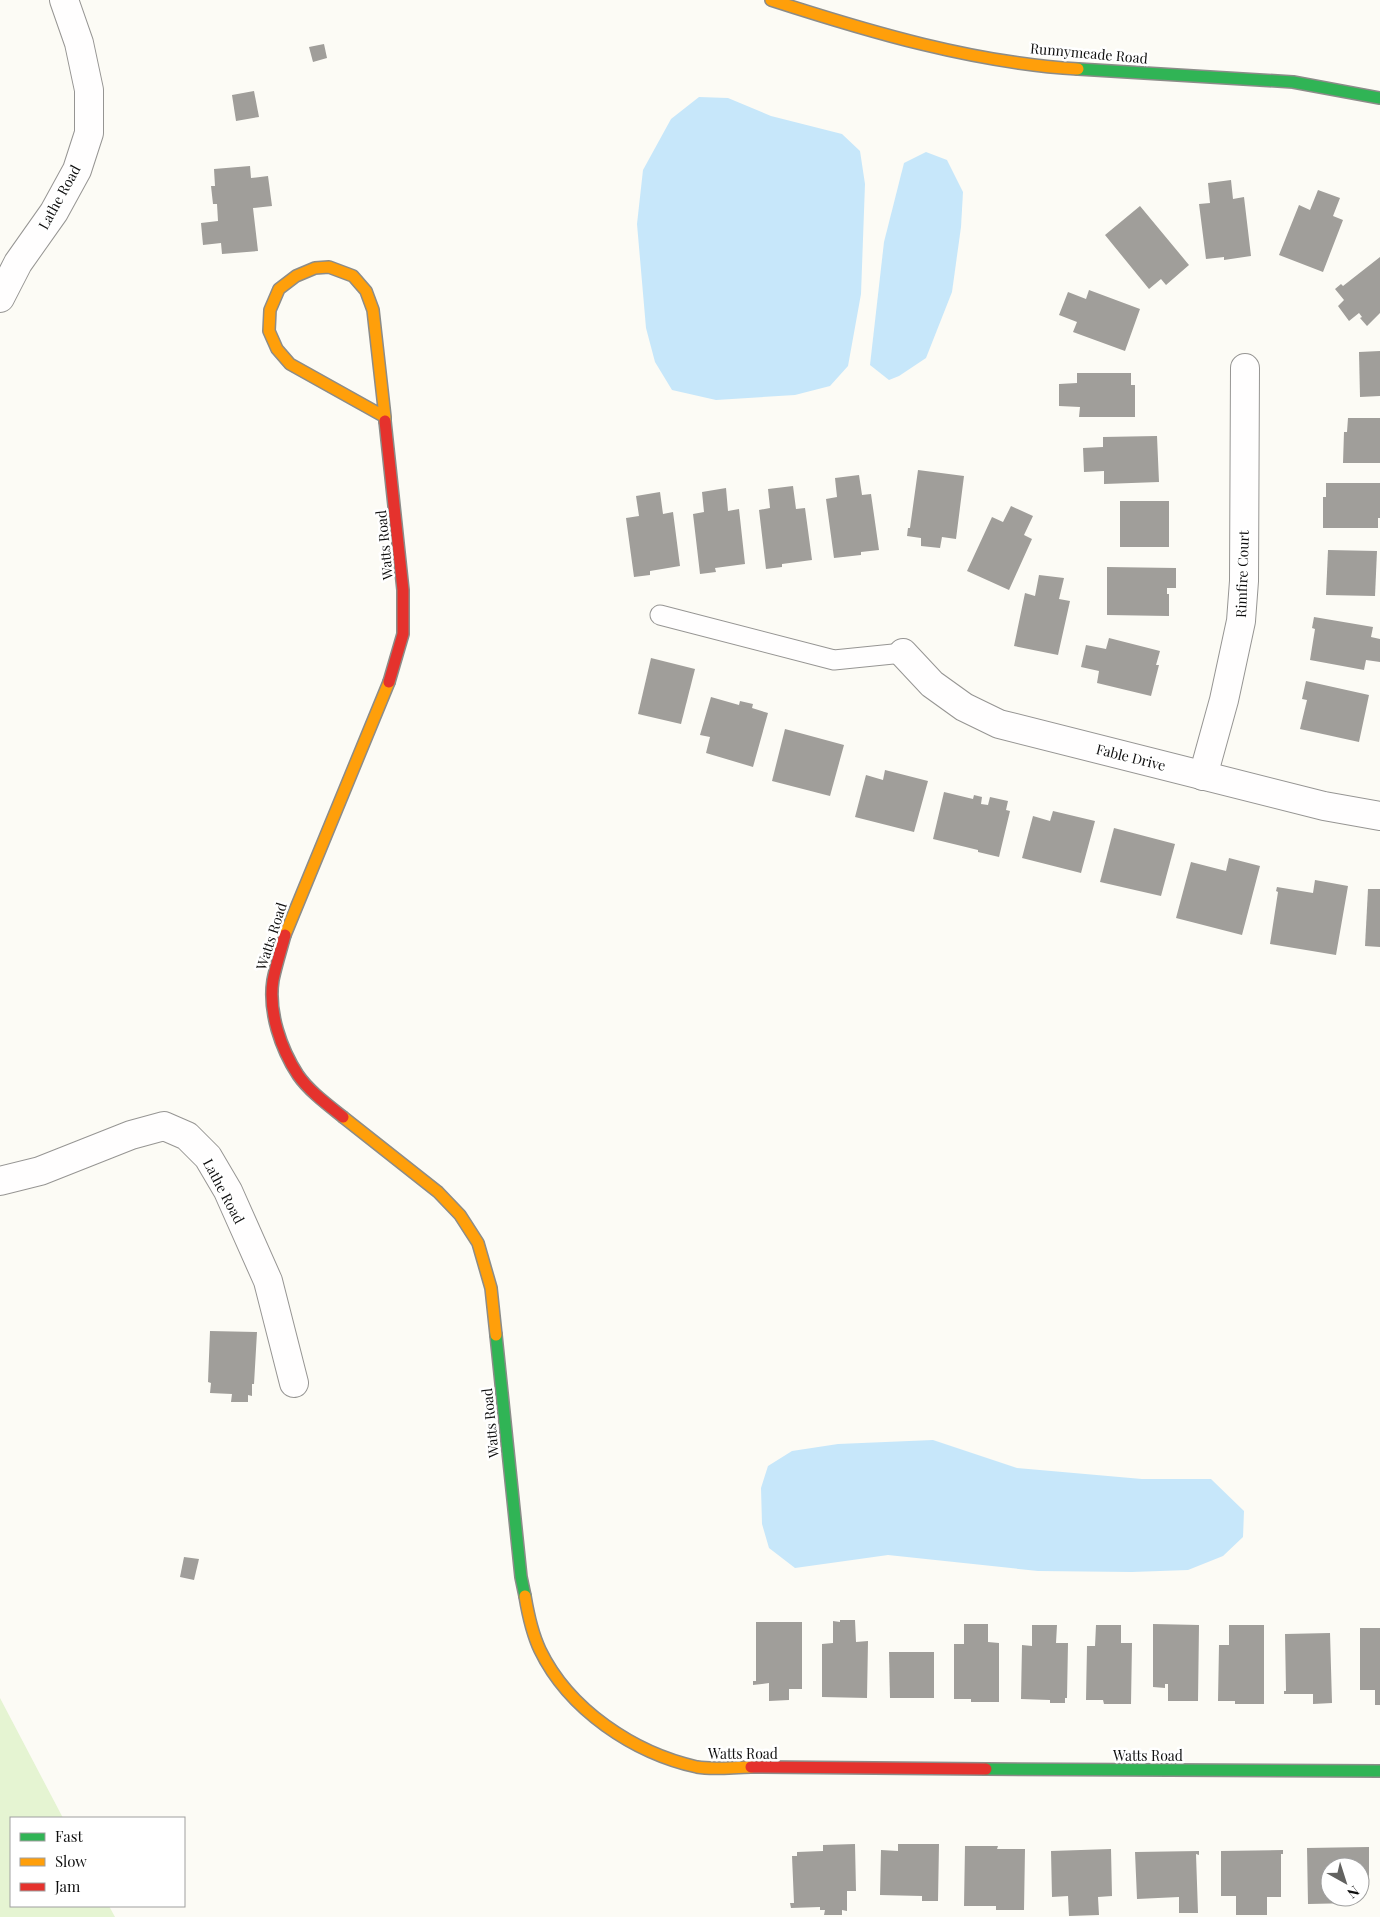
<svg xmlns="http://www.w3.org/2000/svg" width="1380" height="1917" viewBox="0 0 1380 1917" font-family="'Playfair Display',serif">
  <rect width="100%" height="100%" fill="#fcfbf5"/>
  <path fill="#e5f4d2" d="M0,1698L63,1818H11V1906H109L115,1917H0Z"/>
  <g fill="#c7e7fa">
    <path d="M699,97L728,98L771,116L842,134L860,151L865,184L861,294L848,366L830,386L795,395L716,400L672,390L655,362L646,328L637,224L643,170L671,119Z"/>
    <path d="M926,152L947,160L963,192L961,227L952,292L926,358L899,376L889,380L870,365L884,242L904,163Z"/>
    <path d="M933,1440L1017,1468L1142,1479H1211L1244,1511L1243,1537L1223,1556L1188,1570L1132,1572L1038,1571L888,1555L795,1568L769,1548L762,1524L761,1488L768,1466L792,1451L838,1444Z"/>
  </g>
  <g fill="#a09e9a">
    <path d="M324,44L327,58L313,62L309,47Z"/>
    <path d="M254,91L259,117L236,121L232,95Z"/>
    <path d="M250,166L251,178L268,176L272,206L253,208L258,251L222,254L221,243L203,245L201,223L218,221L217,204H213L211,186H215L214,169Z"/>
    <path d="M1231,180L1233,199L1244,197L1251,256L1224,260V257L1206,259L1199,204L1210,203L1208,183Z"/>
    <path d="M1318,190L1340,198L1333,216L1343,220L1323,272L1279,255L1299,205L1310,210Z"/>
    <path d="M1140,206L1189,265L1166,285L1161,279L1149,289L1105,235Z"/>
    <path d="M1380,257V313L1367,326L1360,318L1362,317L1359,313L1349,321L1338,306L1344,300L1335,289L1341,284L1343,286Z"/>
    <path d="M1089,290L1140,309L1125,351L1073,332L1077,322L1059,315L1068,292L1086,299Z"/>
    <path d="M1380,351V396L1360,397L1359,352Z"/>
    <path d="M1077,373H1131V385H1135V417H1079L1080,407L1059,406V384L1077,383Z"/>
    <path d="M1348,418H1380V463H1343L1344,432H1347Z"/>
    <path d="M1157,436L1159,482L1104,484V471L1084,472L1083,448L1103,447V437Z"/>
    <path d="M918,470L964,476L956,539L942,537L940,548L921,546V538L907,536L908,528H910Z"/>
    <path d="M859,475L862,495L871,494L879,550L861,552V555L834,558L826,499L837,497L835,478Z"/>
    <path d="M1326,483H1380V518H1378V528H1323V497H1326Z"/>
    <path d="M793,486L796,509L805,508L812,560L782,564V567L766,569L759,510L770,508L768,489Z"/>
    <path d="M726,488L728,511L739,509L745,564L715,568L716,572L700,574L693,514L704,512L702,492Z"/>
    <path d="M660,492L663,514L673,512L680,566L650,571V575L634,577L626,518L639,516L636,496Z"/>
    <rect x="1120" y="501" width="49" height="46"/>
    <path d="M1011,506L1033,516L1024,535L1032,539L1009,590L967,571L992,517L1003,522Z"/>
    <path d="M1328,550L1377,551L1375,596L1326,595Z"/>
    <path d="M1107,567L1176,568V588H1167V594H1169V616L1107,615Z"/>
    <path d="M1039,575L1064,578L1059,599L1070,601L1058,655L1014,646L1025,593L1035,596Z"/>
    <path d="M1314,617L1373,627L1371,637L1380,639V662L1366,660L1364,670L1310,660L1315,629L1312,628Z"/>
    <path d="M1109,638L1160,651L1156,665H1159L1151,696L1097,683L1099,671L1081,667L1086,645L1106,649Z"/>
    <path d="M651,658L695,669L681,724L638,714Z"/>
    <path d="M1306,681L1369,695L1359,742L1300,729L1307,700L1302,699Z"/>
    <path d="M711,697L739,705L740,701L753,704L752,708L768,713L753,767L706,753L710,737L700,735Z"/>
    <path d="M785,729L844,745L830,796L772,781Z"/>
    <path d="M885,770L928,781L914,832L855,817L866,775L883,780Z"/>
    <path d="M944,792L973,799L974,795L982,797L981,804L988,805L990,797L1008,801L1006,810L1010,811L999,857L978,852V850L933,839Z"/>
    <path d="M1053,811L1095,821L1081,873L1022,858L1033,816L1050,821Z"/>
    <path d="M1114,828L1175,844L1161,896L1100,882Z"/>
    <path d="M1229,858L1260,866L1242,935L1176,918L1191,862L1226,871Z"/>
    <path d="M1315,880L1348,886L1336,955L1270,944L1278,892L1276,891L1277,887L1313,893Z"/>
    <path d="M1368,889H1380V947L1365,946Z"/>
    <path d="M210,1331L257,1332L254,1384H252V1396L248,1395V1402H231L232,1394L210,1393L211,1383L208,1382Z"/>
    <path d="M184,1557L199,1559L194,1580L180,1577Z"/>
    <path d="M840,1620H855L856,1642L868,1641L867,1698L822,1697V1644L833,1643V1621L840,1622Z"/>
    <path d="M756,1622H802V1689H789V1700L769,1701V1683L753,1685V1681H756Z"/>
    <path d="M964,1624H988V1642L999,1643V1702H971V1699H954V1644H964Z"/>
    <path d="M1153,1624L1199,1625L1198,1701H1168V1684H1165V1688L1153,1687Z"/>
    <path d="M1032,1625H1057L1056,1643H1068L1067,1698H1065V1703H1050V1700L1021,1699L1022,1645L1032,1646Z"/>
    <path d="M1096,1625H1121V1643H1132L1131,1704H1104L1103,1700H1086L1087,1646H1095Z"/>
    <path d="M1229,1625H1264V1704H1235V1701H1218L1219,1645H1229Z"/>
    <path d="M1360,1628H1380V1705H1375V1690H1360Z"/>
    <path d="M1330,1633L1332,1703L1313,1704V1694H1284V1691H1286L1285,1634Z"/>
    <path d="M889,1652H934V1698H890Z"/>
    <path d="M855,1844L856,1891H847V1911L842,1910V1915H824L825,1910H820V1907L791,1908L790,1903H794L792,1856H797V1852L823,1851V1845Z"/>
    <path d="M898,1844H939L938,1901H922V1896L880,1895L881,1850L898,1851Z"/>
    <path d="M965,1846H998L997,1849H1025L1024,1910H996V1906H964Z"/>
    <path d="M1369,1847V1887H1360V1867H1330V1897H1353L1354,1903L1308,1904L1307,1848Z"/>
    <path d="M1111,1849L1112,1896L1098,1897L1099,1915L1069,1916L1068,1896L1052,1897L1051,1851Z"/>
    <path d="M1283,1850V1854H1281V1897H1267V1915H1236V1896H1221V1851Z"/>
    <path d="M1199,1851V1855L1196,1854L1198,1913H1179V1897L1137,1899L1135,1852Z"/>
  </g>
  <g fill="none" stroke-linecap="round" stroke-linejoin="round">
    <defs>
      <path id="lane" d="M660,615L834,660L903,653"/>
      <g id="street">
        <path d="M0,298L18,263L54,212L77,170L89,133V90L79,43L64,0"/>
        <path d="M903,653L932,684L964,707L999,724L1324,806L1380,816"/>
        <path d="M1203,776L1224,700L1241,621L1244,581L1245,368"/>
        <path d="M0,1181L40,1171L131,1135L164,1126L187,1136L208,1157L228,1191L268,1281L294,1383"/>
      </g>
      <g id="fast">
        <path d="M1078,69L1293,82L1380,98"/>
        <path d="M496,1335L521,1577L525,1596"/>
        <path d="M986,1769L1380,1771"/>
      </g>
      <g id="slow">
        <path d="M771,0C870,32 974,63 1078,69"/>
        <path d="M385,417L290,364L277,349L269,331L270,310L279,289L296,276L315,268L329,267L353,276L366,291L373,310L385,417V421"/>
        <path d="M285,935L389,682"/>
        <path d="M343,1117L438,1192L460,1215L478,1243L491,1288L496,1335"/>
        <path d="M525,1596C528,1614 532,1633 540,1650C569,1710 634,1753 697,1767C714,1770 734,1767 751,1767"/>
      </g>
      <g id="jam">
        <path d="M385,421L403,590V634L389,682"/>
        <path d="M285,935C281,950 276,965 273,980C268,1012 281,1049 298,1075C309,1091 328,1105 343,1117"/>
        <path d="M751,1767L986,1769"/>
      </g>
    </defs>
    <use href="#lane" stroke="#969593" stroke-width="21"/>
    <use href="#street" stroke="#969593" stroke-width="30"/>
    <use href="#fast" stroke="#8c8c89" stroke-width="14"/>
    <use href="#slow" stroke="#8c8c89" stroke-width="14"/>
    <use href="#jam" stroke="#8c8c89" stroke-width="14"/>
    <use href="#lane" stroke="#fffefe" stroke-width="19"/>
    <use href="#street" stroke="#fffefe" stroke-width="28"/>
    <use href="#fast" stroke="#30b455" stroke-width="11"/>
    <use href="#slow" stroke="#ff9f0a" stroke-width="11"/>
    <use href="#jam" stroke="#e5322d" stroke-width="11"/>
  </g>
  <g text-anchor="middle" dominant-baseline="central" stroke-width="5" stroke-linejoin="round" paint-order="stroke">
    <g font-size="14" fill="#0f0f0f" stroke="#fff">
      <text transform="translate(1089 53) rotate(5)">Runnymeade Road</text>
      <text transform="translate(59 197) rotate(-61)">Lathe Road</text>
      <text transform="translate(384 545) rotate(-96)">Watts Road</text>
      <text transform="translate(1242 574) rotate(-88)">Rimfire Court</text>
      <text transform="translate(1131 757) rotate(14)">Fable Drive</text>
      <text transform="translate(271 936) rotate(-72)">Watts Road</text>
      <text transform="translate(224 1191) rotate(62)">Lathe Road</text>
      <text transform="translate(490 1423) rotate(-96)">Watts Road</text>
      <text x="743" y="1753">Watts Road</text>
      <text x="1148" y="1755">Watts Road</text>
    </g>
  </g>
  <rect x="10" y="1817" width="175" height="90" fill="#ffffff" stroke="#9f9f9f"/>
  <rect x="20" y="1833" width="25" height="8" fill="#30b455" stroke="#9f9f9f"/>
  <text x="55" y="1842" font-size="15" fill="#0f0f0f">Fast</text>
  <rect x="20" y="1858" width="25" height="8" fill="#ff9f0a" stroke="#9f9f9f"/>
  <text x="55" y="1867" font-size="15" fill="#0f0f0f">Slow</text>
  <rect x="20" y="1883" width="25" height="8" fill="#e5322d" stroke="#9f9f9f"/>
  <text x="55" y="1892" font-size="15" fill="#0f0f0f">Jam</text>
  <g transform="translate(1345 1882) rotate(141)"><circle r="24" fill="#ffffff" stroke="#9f9f9f"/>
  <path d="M0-4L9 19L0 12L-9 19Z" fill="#626260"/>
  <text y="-8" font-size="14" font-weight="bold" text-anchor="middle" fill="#0f0f0f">N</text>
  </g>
</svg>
